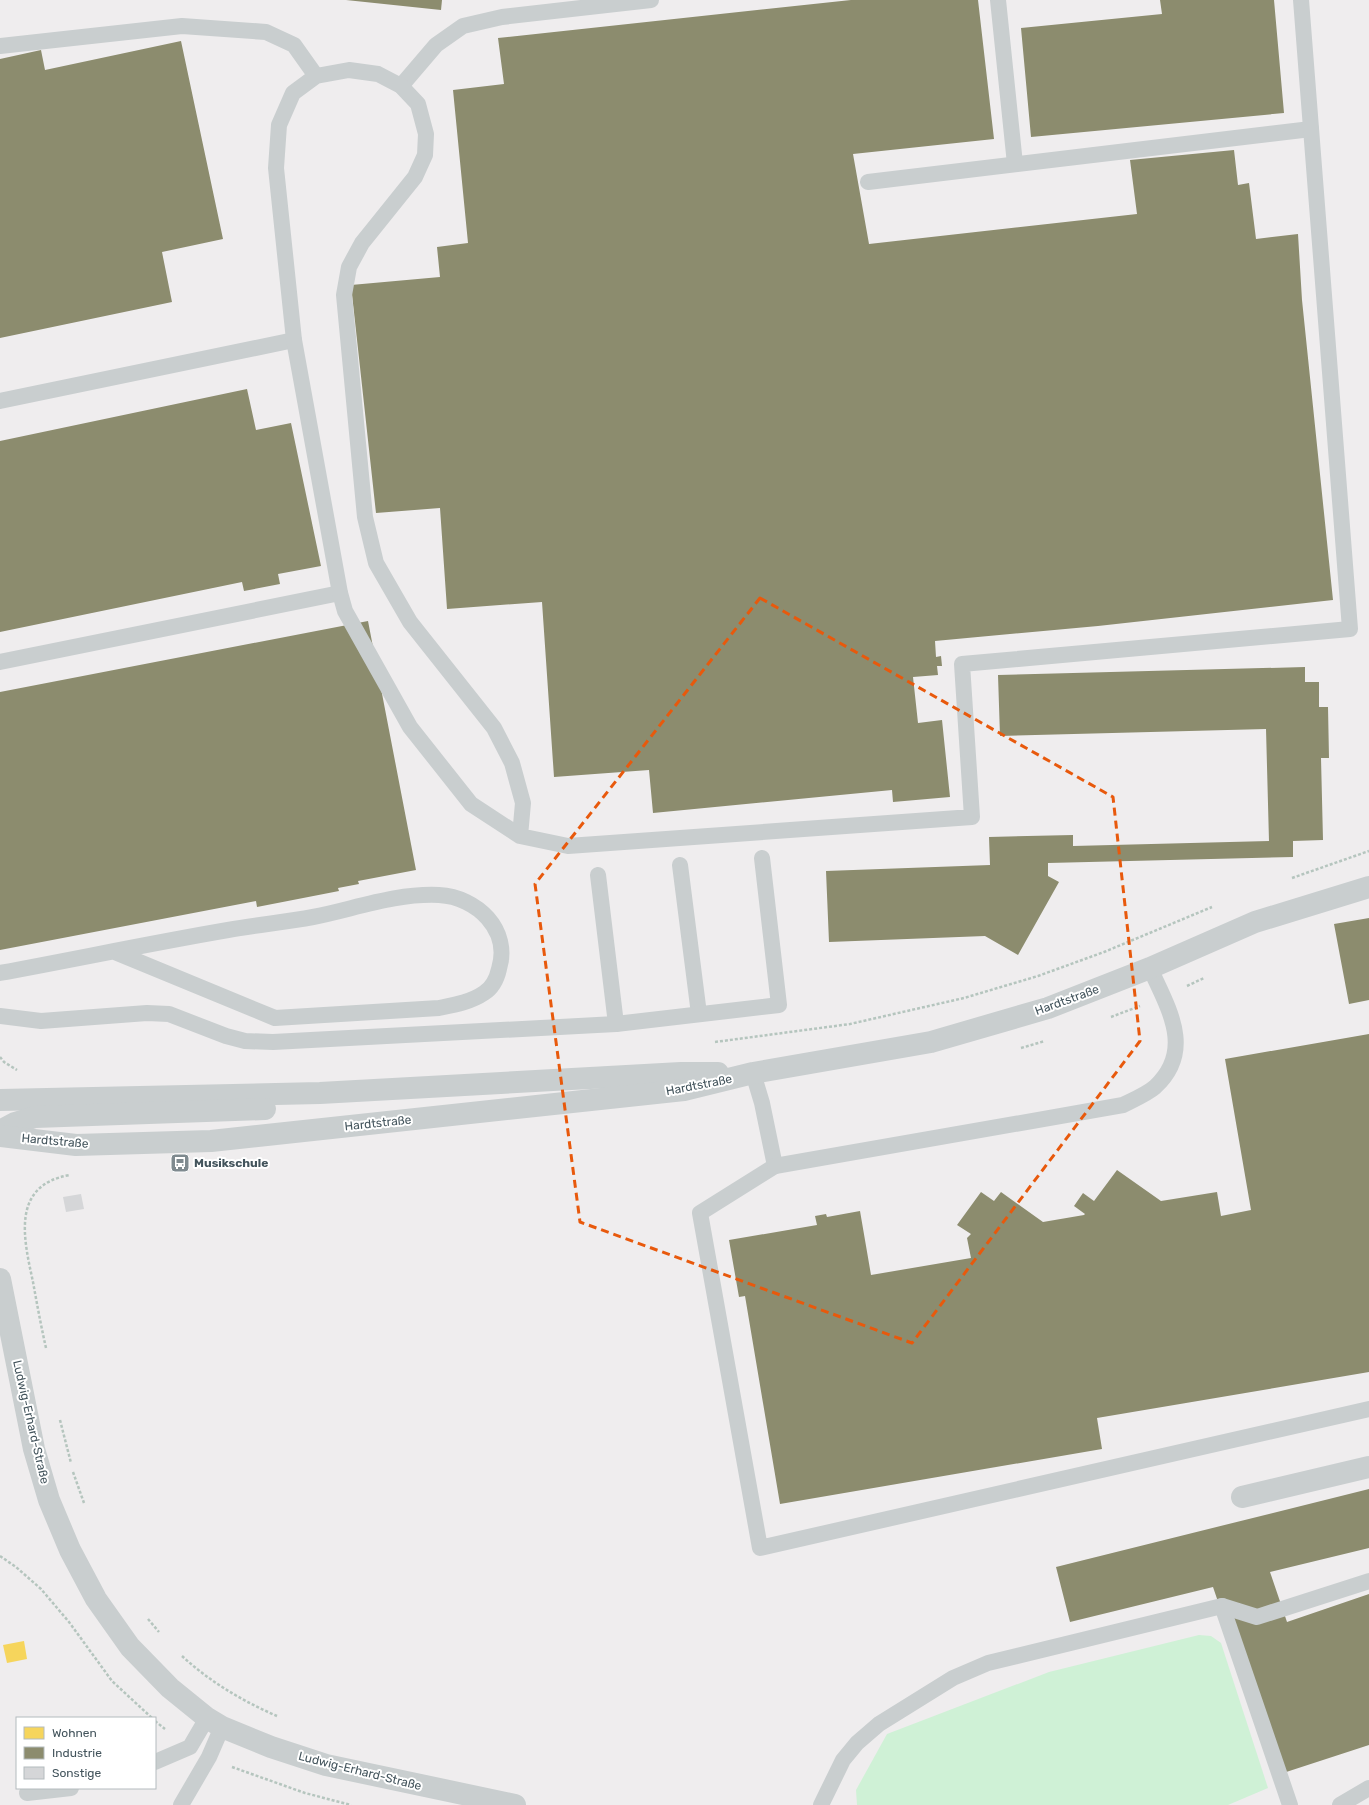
<svg xmlns="http://www.w3.org/2000/svg" width="1369" height="1805" viewBox="0 0 1369 1805" font-family="Rubik,sans-serif">
  <rect width="100%" height="100%" fill="#efedee"/>
  <path fill="#cff1d6" d="M1199,1635L1211,1636L1221,1643L1268,1788L1228,1805H857L856,1790L887,1734L1049,1672Z"/>
  <path fill="#f6d55c" d="M24,1641L27,1659L7,1663L3,1645Z"/>
  <g fill="#8c8c6e">
    <path d="M346,0H442L441,10Z"/>
    <path d="M851,0H978L994,139L853,154L869,244L1137,214L1130,160L1234,150L1238,185L1249,183L1256,239L1298,234L1302,300L1333,600L1098,626L935,641L936,657L941,656L942,666H937L938,675L913,677L918,723L942,720L950,797L893,802L892,790L653,813L649,770L554,777L542,602L447,609L440,508L376,513L351,285L440,277L437,247L468,243L453,90L504,84L498,38Z"/>
    <path d="M1160,0H1274L1284,113L1031,137L1021,28L1162,14Z"/>
    <path d="M181,41L223,239L162,252L172,302L0,338V59L41,50L45,70Z"/>
    <path d="M247,389L256,430L291,423L321,566L278,574L280,584L244,591L242,582L0,632V441Z"/>
    <path d="M368,621L416,870L358,881L359,884L338,888L339,891L257,907L256,901L0,950V692Z"/>
    <path d="M1305,667V682H1319V707H1328L1329,758H1321L1323,840L1293,841V857L1048,863V876L1059,882L1018,955L985,936L829,942L826,871L990,865L989,837L1073,835V846L1269,841L1266,729L1000,736L998,675Z"/>
    <path d="M1369,918V1000L1349,1004L1334,924Z"/>
    <path d="M1369,1034V1372L1097,1418L1102,1449L780,1504L745,1296L739,1297L729,1240L817,1225L815,1216L826,1214L827,1217L860,1211L871,1275L971,1258L967,1238L971,1234L957,1225L981,1192L994,1201L1001,1192L1043,1222L1084,1215L1085,1214L1074,1206L1083,1193L1094,1201L1117,1170L1161,1201L1217,1192L1221,1216L1251,1210L1225,1059Z"/>
    <path d="M1369,1489V1548L1270,1572L1287,1622L1369,1594V1745L1277,1775L1213,1587L1070,1622L1056,1567Z"/>
  </g>
  <path fill="#d5d6d8" d="M81,1194L84,1209L66,1212L63,1197Z"/>
  <g fill="none" stroke-linecap="round" stroke-linejoin="round">
    <g stroke="#b5c5be" stroke-width="2.5" stroke-dasharray="3 2" stroke-linecap="butt">
      <path d="M1292,878L1369,851"/>
      <path d="M1187,986L1204,978"/>
      <path d="M1111,1017L1140,1006"/>
      <path d="M715,1042L850,1024L964,998L1038,976L1104,952L1212,907"/>
      <path d="M1021,1048L1045,1041"/>
      <path d="M0,1057L4,1062L17,1070"/>
      <path d="M46,1348C41,1326 37,1304 33,1282C24,1240 10,1185 70,1175"/>
      <path d="M60,1420L71,1463"/>
      <path d="M73,1472L84,1503"/>
      <path d="M0,1556L16,1567L41,1589L69,1622L112,1681L152,1718"/>
      <path d="M148,1619L159,1632"/>
      <path d="M182,1656C209,1681 242,1701 277,1716"/>
      <path d="M155,1721L165,1729"/>
      <path d="M232,1767L305,1793L351,1805"/>
    </g>
    <g stroke="#c9cecf" stroke-width="16">
      <path d="M998,0L1015,164"/>
      <path d="M0,46L182,26L266,32L294,45L316,76"/>
      <path d="M401,86L436,45L463,26L502,17L651,0"/>
      <path d="M868,182L1311,129"/>
      <path d="M0,401L294,340"/>
      <path d="M0,662L340,593"/>
      <path d="M520,836L523,803L512,763L494,728L410,622L376,563L365,517L344,295L349,267L362,243L415,177L425,155L426,134L418,104L401,86L378,74L349,70L316,76L293,93L279,125L276,168L294,340L340,593L345,611L410,727L471,804L520,836L568,846L972,817L962,664L1350,629L1301,0"/>
      <path d="M680,865L699,1014"/>
      <path d="M598,875L616,1024"/>
      <path d="M0,973C76,959 152,943 228,930C257,925 285,922 313,917C354,909 396,893 439,895C477,897 511,930 499,969C497,978 492,988 484,993C471,1002 454,1005 439,1008L275,1018L115,952"/>
      <path d="M0,1016L41,1021L147,1013L169,1014L226,1036L245,1041L273,1042L616,1024L779,1005L762,858"/>
      <path d="M753,1073L762,1103L775,1166L700,1213L760,1548L1369,1409"/>
      <path d="M775,1166L1123,1105C1133,1100 1147,1094 1155,1087C1195,1050 1168,1008 1150,968"/>
      <path d="M1222,1606L1290,1805"/>
      <path d="M155,1762L190,1747L207,1718"/>
      <path d="M27,1793L71,1788"/>
      <path d="M181,1805L209,1757L222,1727"/>
      <path d="M821,1805L843,1760L857,1743L879,1724L953,1678L988,1663L1222,1606L1257,1617L1369,1581"/>
      <path d="M1340,1805L1369,1788"/>
    </g>
    <g stroke="#c9cecf" stroke-width="22">
      <path d="M0,1100L320,1093L681,1073H718"/>
      <path d="M0,1131L15,1123L35,1117L265,1109"/>
      <path d="M0,1136L76,1145L211,1141L684,1090L753,1073L931,1042L1048,1008L1150,968L1255,922L1369,887"/>
      <path d="M0,1279L34,1449L49,1500L70,1550L96,1599L130,1647L170,1688L207,1718L222,1727L271,1747L326,1765L515,1805"/>
      <path d="M1242,1497L1369,1467"/>
    </g>
  </g>
  <path fill="none" stroke="#e8590c" stroke-width="3" stroke-dasharray="8 5" stroke-linejoin="round" d="M760,598L1113,797L1140,1041L912,1343L580,1222L535,884Z"/>
  <defs>
    <symbol id="bus-square" viewBox="-11 -11 22 22"><rect x="-9" y="-9" width="18" height="18" rx="4" fill="#7f8a8f" stroke="#fff"/><path d="M-5-6H5V4H4V6H2V4H-2V6H-4V4H-5ZM-3.5-4V0h7V-4ZM-3.5 1.2v1.5H-2V1.2ZM2 1.2v1.5H3.5V1.2Z" fill="#fff"/></symbol>
  </defs>
  <g fill-rule="evenodd">
    <use href="#bus-square" x="169" y="1152" width="22" height="22"/>
  </g>
  <g text-anchor="middle" dominant-baseline="central" stroke-width="4" stroke-linejoin="round" paint-order="stroke">
    <g font-size="12" fill="#43545c" stroke="#fff">
      <text transform="translate(1067 1000) rotate(-20)">Hardtstraße</text>
      <text transform="translate(699 1085) rotate(-11)">Hardtstraße</text>
      <text transform="translate(378 1123) rotate(-6)">Hardtstraße</text>
      <text transform="translate(55 1141) rotate(5)">Hardtstraße</text>
      <text transform="translate(31 1422) rotate(77)">Ludwig-Erhard-Straße</text>
      <text transform="translate(360 1771) rotate(14)">Ludwig-Erhard-Straße</text>
    </g>
    <g font-size="12" font-weight="bold" fill="#43545c" stroke="#fff" text-anchor="start">
      <text x="194" y="1163">Musikschule</text>
    </g>
  </g>
  <rect x="16" y="1717" width="140" height="72" fill="#ffffff" stroke="#b4bbbe"/>
  <rect x="24" y="1727" width="20" height="12" fill="#f6d55c" stroke="#b4bbbe"/>
  <text x="52" y="1737" font-size="12" fill="#43545c">Wohnen</text>
  <rect x="24" y="1747" width="20" height="12" fill="#8c8c6e" stroke="#b4bbbe"/>
  <text x="52" y="1757" font-size="12" fill="#43545c">Industrie</text>
  <rect x="24" y="1767" width="20" height="12" fill="#d5d6d8" stroke="#b4bbbe"/>
  <text x="52" y="1777" font-size="12" fill="#43545c">Sonstige</text>
</svg>
